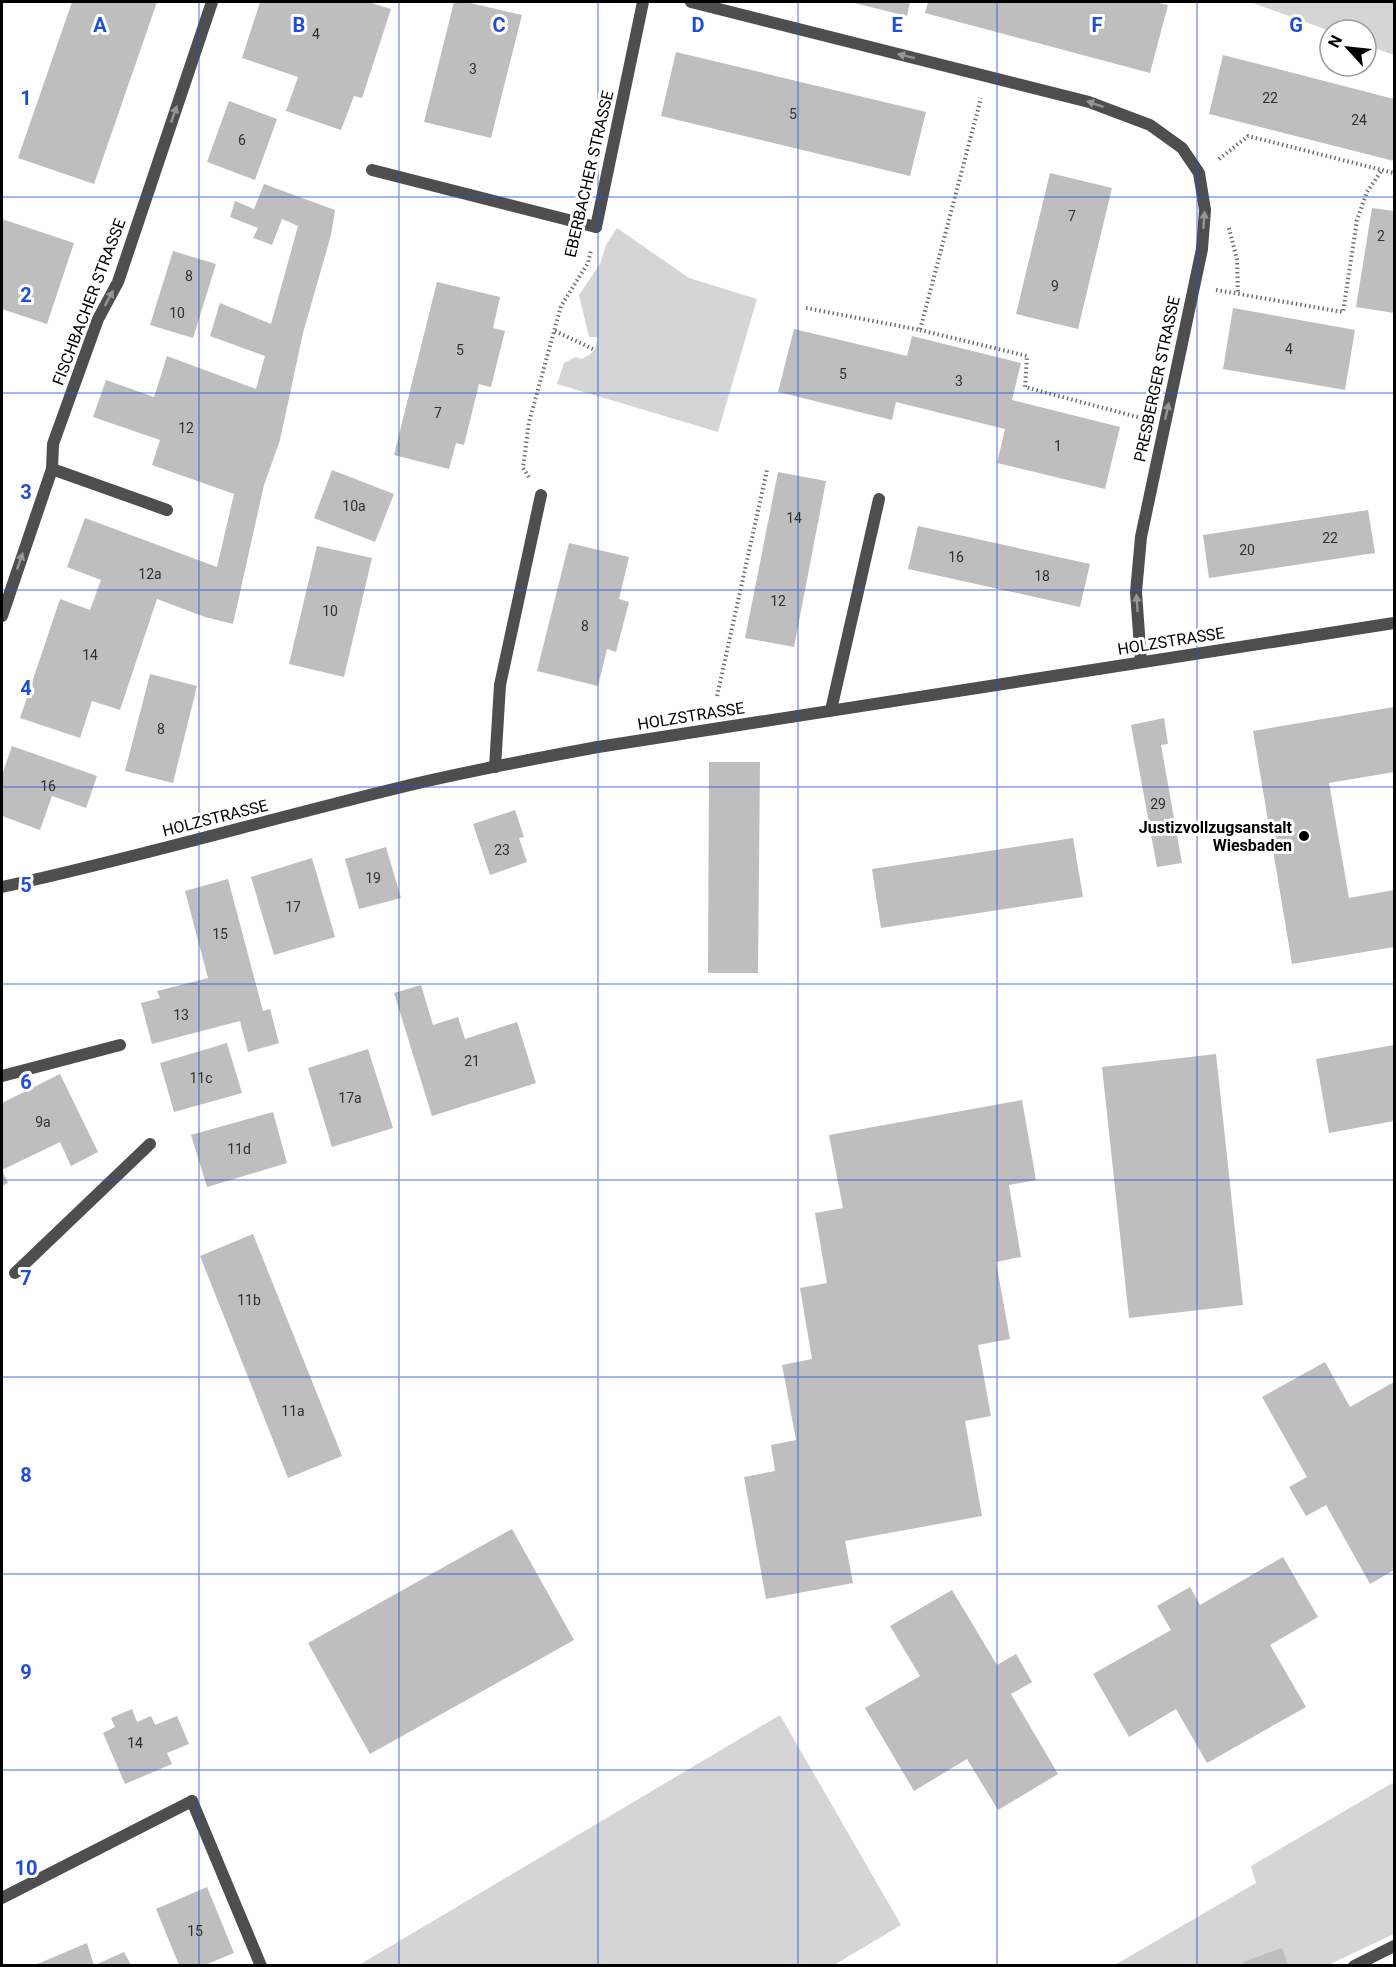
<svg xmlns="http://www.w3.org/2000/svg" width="1396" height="1967" viewBox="0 0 1396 1967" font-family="Roboto,sans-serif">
  <rect width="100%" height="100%" fill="#fff"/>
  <g fill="#d5d5d5">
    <path d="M1250,2H1394V55L1366,45V30L1330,31Z"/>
    <path d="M617,228L689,278L757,299L718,432L557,384L564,363L576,357L582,359C593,354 597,349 597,337H589L579,295L600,264L606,245Z"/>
    <path d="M780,1715L901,1925L834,1965H359Z"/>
    <path d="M1394,1782V1934L1328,1965L1113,1966L1256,1883L1251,1866Z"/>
  </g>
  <g fill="#bebebe">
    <path d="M72,2H157L94,184L18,158Z"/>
    <path d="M260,2H368L391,9L362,98L354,96L341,130L286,111L298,77L242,58Z"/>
    <path d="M454,2H466L522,15L491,138L424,122Z"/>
    <path d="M850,2H910L907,16Z"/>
    <path d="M928,2H1155L1168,5L1150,73L925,13Z"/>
    <path d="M676,52L926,112L910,176L661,116Z"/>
    <path d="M1223,55L1394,99V161L1209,114Z"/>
    <path d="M229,101L277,119L255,180L207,162Z"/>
    <path d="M1050,173L1112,188L1078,329L1016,314Z"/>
    <path d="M264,184L335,210L331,235L303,333L280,440L264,485L233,624L205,617L157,599L120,710L92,701L80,738L20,718L60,599L90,610L101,580L67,567L85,518L217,567L234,494L152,465L160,440L93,417L106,380L154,397L167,356L256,389L265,356L210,336L220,303L271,324L298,226L282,219L272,245L253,238L258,228L230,217L235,201L254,209Z"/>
    <path d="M1372,208L1394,211V313L1356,307Z"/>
    <path d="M2,219L74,243L47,324L2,309Z"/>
    <path d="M173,251L216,264L193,338L150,325Z"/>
    <path d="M437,282L500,297L493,328L505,331L491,387L479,384L464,445L456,443L449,469L394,455Z"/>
    <path d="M1233,308L1355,330L1345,390L1223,369Z"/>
    <path d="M794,329L907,356L912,336L1021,363L1012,400L1120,427L1105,489L997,463L1005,429L896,402L892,420L778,392Z"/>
    <path d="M332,470L394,494L375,542L314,518Z"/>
    <path d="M778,472L826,481L794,647L745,638Z"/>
    <path d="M1368,510L1375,553L1209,578L1203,535Z"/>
    <path d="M918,526L1090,564L1080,607L908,569Z"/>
    <path d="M569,543L629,557L619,599L629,602L616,652L607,649L598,686L537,671Z"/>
    <path d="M317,546L372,558L344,677L289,664Z"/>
    <path d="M150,674L197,686L173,783L125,771Z"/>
    <path d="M1394,707V772L1329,783L1349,898L1394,890V947L1292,964L1253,731Z"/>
    <path d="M1164,718L1168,744L1161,745L1182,863L1157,867L1131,725Z"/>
    <path d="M12,746L97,776L86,808L52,796L40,830L2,816V775Z"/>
    <path d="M709,762H760L758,973H708Z"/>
    <path d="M515,810L524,837L519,838L527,862L490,875L473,824Z"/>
    <path d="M1073,838L1083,897L881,928L872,869Z"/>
    <path d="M386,847L401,898L359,909L345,859Z"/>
    <path d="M312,858L335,937L274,955L251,877Z"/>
    <path d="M228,879L263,1011L270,1009L279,1043L248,1052L240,1021L152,1044L141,1003L160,998L157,991L208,978L185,891Z"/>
    <path d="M421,985L433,1025L458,1017L465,1039L517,1022L536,1083L432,1116L394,993Z"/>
    <path d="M227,1043L242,1093L174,1112L160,1063Z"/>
    <path d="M1394,1045V1121L1329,1133L1316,1059Z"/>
    <path d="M368,1049L393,1128L332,1147L308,1068Z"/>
    <path d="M1216,1054L1243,1305L1129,1318L1102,1067Z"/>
    <path d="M60,1074L98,1152L71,1166L60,1142L2,1170L8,1183L2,1186V1103Z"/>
    <path d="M1022,1100L1036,1180L1009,1185L1021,1257L996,1262L1010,1339L978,1345L991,1416L965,1421L982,1516L845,1541L853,1583L766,1599L744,1477L775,1471L771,1445L796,1440L782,1365L812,1359L800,1288L827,1283L815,1213L843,1208L829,1135Z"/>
    <path d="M273,1112L287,1163L207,1187L191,1135Z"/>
    <path d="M253,1234L342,1456L288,1478L200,1256Z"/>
    <path d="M1325,1362L1350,1407L1394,1382V1570L1370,1584L1326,1505L1306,1516L1289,1487L1307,1477L1262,1397Z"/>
    <path d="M512,1529L574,1640L370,1754L308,1643Z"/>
    <path d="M1283,1557L1318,1617L1270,1645L1306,1707L1207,1763L1176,1709L1129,1737L1093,1674L1171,1630L1157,1606L1190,1587L1200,1605Z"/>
    <path d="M952,1590L997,1665L1016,1654L1032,1682L1011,1694L1058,1774L998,1810L967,1759L914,1791L865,1708L920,1676L890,1626Z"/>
    <path d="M132,1709L137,1722L151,1716L155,1725L177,1716L189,1744L167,1753L172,1764L125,1784L103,1733L115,1727L111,1718Z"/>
    <path d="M207,1887L234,1953L205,1965H179L156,1909Z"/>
    <path d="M87,1943L94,1965H35Z"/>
    <path d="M1282,1948L1288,1965H1245L1243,1962Z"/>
    <path d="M124,1952L131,1965H95Z"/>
  </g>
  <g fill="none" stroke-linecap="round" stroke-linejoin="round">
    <g stroke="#707070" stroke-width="4" stroke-dasharray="1.5 3" stroke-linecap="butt">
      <path d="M1219,159L1248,136L1394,173"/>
      <path d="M1229,228L1237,260L1238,294"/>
      <path d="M1216,290L1343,312L1357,220L1367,192L1382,170"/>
      <path d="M806,308L920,330L981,98"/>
      <path d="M920,330L1027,356L1025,387L1141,418"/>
      <path d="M555,331L595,350"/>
      <path d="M529,477L523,468L529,422L561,306L588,263L591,250"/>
      <path d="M717,696L767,470"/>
    </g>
    <g stroke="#4e4e4e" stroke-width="12">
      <path d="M372,170L596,227"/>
      <path d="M52,469L167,510"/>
      <path d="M831,710L879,499"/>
      <path d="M2,1076L120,1045"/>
      <path d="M15,1273L150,1144"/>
      <path d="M192,1801L261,1966"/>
      <path d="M1354,1966L1394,1946"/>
    </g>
    <g stroke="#4e4e4e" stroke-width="12">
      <path d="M691,2L1089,102L1150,125L1182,148L1199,173L1205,210L1202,249L1141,537L1136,592L1141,662"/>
      <path d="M596,227L643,2"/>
      <path d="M2,616L52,469L53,444L98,319L118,282L212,2"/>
      <path d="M495,767L500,685L541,495"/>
      <path d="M2,1898L192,1801"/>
    </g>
    <path stroke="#4e4e4e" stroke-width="12" d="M2,887C136,858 269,819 402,787C467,771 533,759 598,747L1394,623"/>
  </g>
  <defs><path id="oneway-solid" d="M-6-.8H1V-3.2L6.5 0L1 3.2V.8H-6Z" transform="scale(1.5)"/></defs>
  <g fill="#959595">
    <use href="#oneway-solid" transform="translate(906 56) rotate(-166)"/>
    <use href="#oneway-solid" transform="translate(1095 104) rotate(-161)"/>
    <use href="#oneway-solid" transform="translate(174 114) rotate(-71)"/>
    <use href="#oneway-solid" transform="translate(1204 220) rotate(-86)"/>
    <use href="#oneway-solid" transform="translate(109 298) rotate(-62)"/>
    <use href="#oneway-solid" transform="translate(1167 411) rotate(-78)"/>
    <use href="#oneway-solid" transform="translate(20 561) rotate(-71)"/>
    <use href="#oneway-solid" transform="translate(1137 603) rotate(-94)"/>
  </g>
  <path fill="none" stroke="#1d4ed8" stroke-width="1.5" stroke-opacity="0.55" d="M199,2V1966M399,2V1966M598,2V1966M798,2V1966M997,2V1966M1197,2V1966M2,197H1394M2,393H1394M2,590H1394M2,787H1394M2,984H1394M2,1180H1394M2,1377H1394M2,1574H1394M2,1770H1394"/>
  <circle fill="#000" stroke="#fff" stroke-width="2" cx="1304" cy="836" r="6"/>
  <g text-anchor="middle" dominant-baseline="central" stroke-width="6" stroke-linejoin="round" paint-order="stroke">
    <g font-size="14" fill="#303030">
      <text x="316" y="34">4</text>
      <text x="473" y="69">3</text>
      <text x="1270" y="98">22</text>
      <text x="793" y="114">5</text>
      <text x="1359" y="120">24</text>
      <text x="242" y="140">6</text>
      <text x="1072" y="216">7</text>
      <text x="1381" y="236">2</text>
      <text x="189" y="276">8</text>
      <text x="1055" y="286">9</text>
      <text x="177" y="313">10</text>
      <text x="1289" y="349">4</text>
      <text x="460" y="350">5</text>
      <text x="843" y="374">5</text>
      <text x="959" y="381">3</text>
      <text x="438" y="413">7</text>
      <text x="186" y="428">12</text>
      <text x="1058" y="446">1</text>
      <text x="354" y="506">10a</text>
      <text x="794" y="518">14</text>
      <text x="1330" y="538">22</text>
      <text x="1247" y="550">20</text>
      <text x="956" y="557">16</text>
      <text x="150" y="574">12a</text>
      <text x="1042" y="576">18</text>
      <text x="778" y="601">12</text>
      <text x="330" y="611">10</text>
      <text x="585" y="626">8</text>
      <text x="90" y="655">14</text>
      <text x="161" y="729">8</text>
      <text x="48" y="786">16</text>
      <text x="1158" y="804">29</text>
      <text x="502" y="850">23</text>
      <text x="373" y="878">19</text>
      <text x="293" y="907">17</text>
      <text x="220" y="934">15</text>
      <text x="181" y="1015">13</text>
      <text x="472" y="1061">21</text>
      <text x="201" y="1078">11c</text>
      <text x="350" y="1098">17a</text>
      <text x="43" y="1122">9a</text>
      <text x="239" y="1149">11d</text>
      <text x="249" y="1300">11b</text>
      <text x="293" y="1411">11a</text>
      <text x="135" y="1743">14</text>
      <text x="195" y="1931">15</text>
    </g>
    <g font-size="16" fill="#000" stroke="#fff">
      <text transform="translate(589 174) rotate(-77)">EBERBACHER STRASSE</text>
      <text transform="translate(89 302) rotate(-69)">FISCHBACHER STRASSE</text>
      <text transform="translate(1157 379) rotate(-78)">PRESBERGER STRASSE</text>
      <text transform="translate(1171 641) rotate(-9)">HOLZSTRASSE</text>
      <text transform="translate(691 716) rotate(-9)">HOLZSTRASSE</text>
      <text transform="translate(215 818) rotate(-14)">HOLZSTRASSE</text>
    </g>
    <g font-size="16" font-weight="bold" fill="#000" stroke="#fff" text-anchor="end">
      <text x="1292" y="827">Justizvollzugsanstalt<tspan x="1292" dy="18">Wiesbaden</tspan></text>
    </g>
  </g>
  <g font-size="20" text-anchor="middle" font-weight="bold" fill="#1d4ed8" stroke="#fff" stroke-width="6" stroke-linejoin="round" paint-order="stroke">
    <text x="100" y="32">A</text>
    <text x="299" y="32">B</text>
    <text x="499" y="32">C</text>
    <text x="698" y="32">D</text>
    <text x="897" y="32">E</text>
    <text x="1097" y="32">F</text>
    <text x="1296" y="32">G</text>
    <text x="26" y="105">1</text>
    <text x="26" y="302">2</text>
    <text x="26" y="499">3</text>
    <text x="26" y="695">4</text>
    <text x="26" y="892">5</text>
    <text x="26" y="1089">6</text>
    <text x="26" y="1285">7</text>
    <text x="26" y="1482">8</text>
    <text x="26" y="1679">9</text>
    <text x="26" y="1875">10</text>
  </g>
  <rect width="1396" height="1967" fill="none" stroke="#000000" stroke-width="6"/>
  <g transform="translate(1348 48) rotate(297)"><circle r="28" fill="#ffffff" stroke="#999999" stroke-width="1.5"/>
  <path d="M0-4.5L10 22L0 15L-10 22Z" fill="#000000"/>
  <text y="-9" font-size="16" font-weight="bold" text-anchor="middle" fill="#000000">N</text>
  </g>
</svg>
